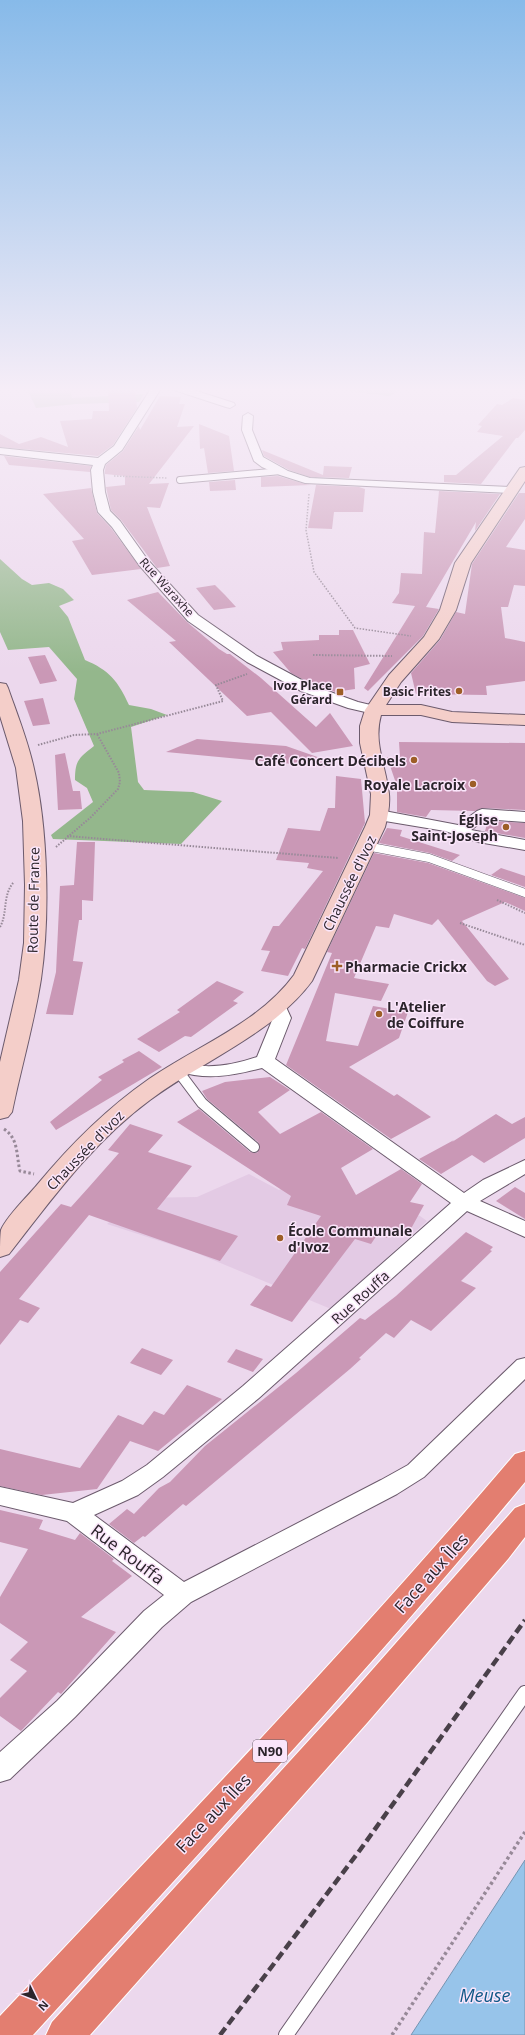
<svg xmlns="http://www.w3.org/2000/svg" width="525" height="2035" viewBox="0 0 525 2035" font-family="'Open Sans',sans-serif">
  <rect width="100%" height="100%" fill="#ecd8ed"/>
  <path fill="#e3cae4" d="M249,1174L279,1190L298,1177L420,1216L427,1221L331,1309L194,1252L107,1224L135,1198L197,1197Z"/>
  <g fill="#aac1a5">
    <path d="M26,387H53L70,391L72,398L144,394L139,402L76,404L36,408Z"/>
    <path d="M313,387H407L389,396Z"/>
  </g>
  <path fill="#94b78c" d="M0,559L22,579L32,585L49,583L63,589L74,600L59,606L68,617L85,660C109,670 118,681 129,705L151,709L167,715L131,727L138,782L144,790L193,792L222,801L181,844L53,839L51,835L93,802L87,788L75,780C75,760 79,758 94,746L74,699L77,679L49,647L8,650L0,632Z"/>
  <path fill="#97c4ea" stroke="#7794b1" d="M525,1860V2035H411Z"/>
  <g fill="#ca98b6">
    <path d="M108,387H126V391L135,390L137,408L113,445L98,456L0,447V434L19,444L41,437L68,447L60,421L92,419L93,411H109Z"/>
    <path d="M160,396L181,397L179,404H185L177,427L194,426L149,484L169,483L160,508L147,507L170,566L157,568L121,520L111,510L106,487L125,485V476L105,474V470L106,465L123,451L139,426L140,430Z"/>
    <path d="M513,398L525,400V430L518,438H516L481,484L440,482H444V475H456L503,436L477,432L482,426L478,425L497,404L502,405Z"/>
    <path d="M199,424L229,436L234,471L208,473L204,448L200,449Z"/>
    <path d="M262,450L323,475L324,466L352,467L349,478L310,477L289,470L264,456Z"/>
    <path d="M4,456L91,466L90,472L9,465Z"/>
    <path d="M278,476L305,484L311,485L261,487V477Z"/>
    <path d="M235,480L236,490L210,491L209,482Z"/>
    <path d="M316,485L359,487L365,489L363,512H334L332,529L308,528Z"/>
    <path d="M91,488L97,513L111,528L141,569L92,575L72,541L84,539L43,494Z"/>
    <path d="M439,491L500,494L475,531L476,522L426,607L439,609L423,636L368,691L364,688L415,606L392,603L399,593L401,573L422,574L424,532L435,533Z"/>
    <path d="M519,493H525V519L506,547L525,550V586L514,585L508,607H501L505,638L525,642V681L486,686L487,695L416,694L411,673L440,640L456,612L465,614L472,564Z"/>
    <path d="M215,585L225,595L236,607L214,610L196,588Z"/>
    <path d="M158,592L187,622L219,649L227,654H230L261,678L316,727L330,713L353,746L312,753L271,712L247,716L169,642L176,641L127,600Z"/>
    <path d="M339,630H353L370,664L354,668L355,689L335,692L312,684L291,673L273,652L283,650L281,642L319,640V635H339Z"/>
    <path d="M45,655L57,681L40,684L28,657Z"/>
    <path d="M43,698L50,724L33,726L24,701Z"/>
    <path d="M197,739L286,746L326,760L325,767L166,752Z"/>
    <path d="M399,742L525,743V810L482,808L475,811L431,810L426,817L397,812V791L399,792L387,757H400Z"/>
    <path d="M65,753L73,791H80L82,809L58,810L55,755Z"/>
    <path d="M336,776L361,779L365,823L305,949L302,948L288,976L261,971L270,951L261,950L273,926H279L323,871L307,868L309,863L276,860L288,828L320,831L328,808H335Z"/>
    <path d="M488,821L525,823V838L485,831Z"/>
    <path d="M387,828L402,830L400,836L460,855L452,861L430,853L379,843Z"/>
    <path d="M77,842H95L93,901L82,900V920H79L73,961L83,962L73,1015L46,1014L56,972L60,886L74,885Z"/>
    <path d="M374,853L428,863L525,898V911L505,902L462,921L509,979L495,986L487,981L438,919L432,925L394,914L389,928L376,926L354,978L389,984L381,1001L335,993L326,1041L358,1046L373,1006L408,1012L399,1038L349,1067L394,1096L397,1094L431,1117L391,1139L286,1065L332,953L327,952Z"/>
    <path d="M501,868L525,876V887L491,875Z"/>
    <path d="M217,981L244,992L233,1001L238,1003L191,1037L185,1036L159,1052L137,1039L180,1012L177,1010Z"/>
    <path d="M139,1051L162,1067L56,1130L50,1122L102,1080L98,1077L124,1062L122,1060Z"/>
    <path d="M270,1077L290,1090L258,1112L280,1134L321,1112L373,1149L341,1168L356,1195L401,1169L422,1184L410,1202L424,1205L407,1236L392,1230L387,1238L377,1235L371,1244L355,1239L292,1322L250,1305L266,1285L271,1287L321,1216L287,1205L291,1196L177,1122L199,1109L250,1152L257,1153L260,1148L258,1142L207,1099L202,1091L225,1082Z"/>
    <path d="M496,1114L512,1124L525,1117V1138L484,1163L472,1155L441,1174L419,1159L454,1140L452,1142Z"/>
    <path d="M130,1124L163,1135L148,1152L192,1166L157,1209L238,1236L220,1261L89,1215L19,1299L40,1308L28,1323L20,1320L0,1345V1272L61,1204L71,1207L89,1187L119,1153L108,1150Z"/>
    <path d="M515,1187L525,1193V1219L496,1201Z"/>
    <path d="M466,1232L493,1247L490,1250L492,1251L461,1281L476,1288L431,1331L411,1320L394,1338L386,1333L359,1358L361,1359L350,1369L186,1506L183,1504L145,1537L143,1536L134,1543L109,1524L127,1509L134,1514L159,1488L170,1482L205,1446L296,1373L360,1318L365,1320L396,1296Z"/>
    <path d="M142,1348L173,1360L161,1375L130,1363Z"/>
    <path d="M236,1349L263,1359L253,1372L227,1362Z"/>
    <path d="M187,1385L222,1399L158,1451L130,1441L97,1489L42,1495L0,1486V1449L80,1468L118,1415L143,1425L154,1411L164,1415Z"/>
    <path d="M0,1510L43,1520L39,1529L75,1540L80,1533L114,1559L112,1561L132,1576L81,1617L116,1632L61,1694L58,1692L21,1731L0,1716V1698L27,1671L10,1660L28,1642L0,1623V1597L28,1549L0,1542Z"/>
  </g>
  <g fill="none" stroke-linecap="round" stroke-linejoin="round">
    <defs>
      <path id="service-far3" d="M180,480L281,471"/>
      <path id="service-far2" d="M366,846L429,858L525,893"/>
      <path id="service-far1" d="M178,1071L202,1103L254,1147"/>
      <path id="service" d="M286,2035L525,1693"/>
      <g id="minor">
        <path d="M152,387H162L122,450L105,464L103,470L105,492L110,511L120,521L147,559L198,615L257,656L311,685L358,702L379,707L381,710L379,713L374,714L348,708L301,691L247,662L188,621L139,565L112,527L98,512L93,492L91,470L93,465L0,454V448L98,458L114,446Z"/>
        <path d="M170,387H184L234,403L235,405L230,408L226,407L171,389Z"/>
        <path d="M248,413L253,416L252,430L263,457L288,471L310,478L512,487L518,490L512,493L305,483L280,475L262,467L254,461L242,430L243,416Z"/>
        <path d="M482,809L525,812V822L485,819L471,830L525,840V850L478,842L445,831L379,820L374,818L371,815L374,812L379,810L458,825L477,811Z"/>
        <path d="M275,1004L286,1007L291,1018L275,1059L464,1193L483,1180L525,1160V1174L480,1201L525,1221V1237L467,1211L259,1398L163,1477L138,1495L94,1515L184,1582L381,1480L408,1465L517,1360L525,1358V1379L424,1477L397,1494L191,1602L162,1627L75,1717L10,1779L0,1782V1752L57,1701L144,1611L164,1595L67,1521L0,1505V1487L73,1503L122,1481L147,1465L243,1386L451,1203L262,1068C234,1075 207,1081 178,1071L176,1067L178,1063C188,1061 194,1065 203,1066C221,1067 240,1063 257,1057L273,1018L272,1014L266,1009L269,1005Z"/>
      </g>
      <g id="secondary">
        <path d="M525,467V481L471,563L456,610L439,639L401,682L386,705H421L452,712L525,715V725L452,722L421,715H381C373,743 386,766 389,794C390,805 388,816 385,827L312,981C273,1034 202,1061 150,1100C93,1142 52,1199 9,1254L0,1257C0,1249 0,1236 1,1230C7,1216 27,1197 37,1185C70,1145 106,1109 149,1079C197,1046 259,1023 294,975L365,827L370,815L371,794L360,743V726L365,710L389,675L424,637L440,610L455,563L520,468Z"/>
        <path d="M0,683L6,684L8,688C17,714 28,741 34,769C48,829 50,918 41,979C34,1024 21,1068 12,1112L8,1117L0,1119V1062L19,980L24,943L25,885L23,821L16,768L0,716Z"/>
      </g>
      <g id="trunk">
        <path d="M525,1451V1482C368,1672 199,1853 33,2035H0V2016C174,1831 350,1648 515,1454Z"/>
        <path d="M525,1504V1537L508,1559L367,1723L90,2035H46L52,2022L343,1703L515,1508Z"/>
      </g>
    </defs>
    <use href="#service-far3" stroke="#6c5b6d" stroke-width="8"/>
    <use href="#service-far2" stroke="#6c5b6d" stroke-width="9"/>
    <use href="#service-far1" stroke="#6c5b6d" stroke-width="12"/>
    <use href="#service" stroke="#6c5b6d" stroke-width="16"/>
    <use href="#minor" stroke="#6c5b6d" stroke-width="2"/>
    <use href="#secondary" stroke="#6c5b6d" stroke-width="2"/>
    <use href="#trunk" stroke="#fff" stroke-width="2"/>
    <g stroke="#978998" stroke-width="1.5" stroke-dasharray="1.5 1.5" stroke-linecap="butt">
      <path d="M114,476L167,478"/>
      <path d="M309,494L306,530L314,572L355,628L411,636"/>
    </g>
    <g stroke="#978998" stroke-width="2" stroke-dasharray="1.5 1.5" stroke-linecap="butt">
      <path d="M313,655L392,656"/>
      <path d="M450,691H448L450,698"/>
      <path d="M38,745L74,735L97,734L223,701L216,685L247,674"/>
      <path d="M67,836L338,858"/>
      <path d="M56,847L91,817L118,789L120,782L119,773L97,734"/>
      <path d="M497,900L525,913"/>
      <path d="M460,923L525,945"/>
      <path d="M0,927C8,913 2,895 14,882"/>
    </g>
    <path stroke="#978998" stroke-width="3" stroke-dasharray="2.5 2.5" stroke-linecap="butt" d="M4,1129C19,1139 16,1155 20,1171L34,1174"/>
    <path stroke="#978998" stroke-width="3.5" stroke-dasharray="3 3" stroke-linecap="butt" d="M392,2035L525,1832"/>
    <use href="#service-far3" stroke="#fff" stroke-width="6"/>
    <use href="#service-far2" stroke="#fff" stroke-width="8"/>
    <use href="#service-far1" stroke="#fff" stroke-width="10"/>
    <use href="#service" stroke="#fff" stroke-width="14"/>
    <use href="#minor" fill="#fff" fill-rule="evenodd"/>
    <use href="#secondary" fill="#f4cec9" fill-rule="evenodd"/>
    <use href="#trunk" fill="#e37e70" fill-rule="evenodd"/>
    <path stroke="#494049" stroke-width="4.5" stroke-dasharray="9 4.5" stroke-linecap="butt" d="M220,2035L360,1850L525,1620"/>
  </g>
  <linearGradient id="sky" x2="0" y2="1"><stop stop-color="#87bae9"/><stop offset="0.58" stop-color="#f6edf7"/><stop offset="1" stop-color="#f6edf7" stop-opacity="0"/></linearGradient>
  <rect width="525" height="672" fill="url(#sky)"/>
  <g fill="#9d5e26" stroke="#fae5fa" stroke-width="1.5">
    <circle cx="459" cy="691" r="4"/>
    <rect x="336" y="688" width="8" height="8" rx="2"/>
    <circle cx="414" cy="760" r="4"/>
    <circle cx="473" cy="784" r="4"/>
    <circle cx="506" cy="827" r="4"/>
    <path d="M335 960h4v4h4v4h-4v4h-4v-4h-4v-4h4z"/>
    <circle cx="379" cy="1014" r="4"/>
    <circle cx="280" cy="1238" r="4"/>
  </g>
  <g text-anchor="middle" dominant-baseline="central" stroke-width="3" stroke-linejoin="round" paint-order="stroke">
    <g font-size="12" fill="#2b242b" stroke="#fae5fa">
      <text transform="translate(167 587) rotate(48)">Rue Waraxhe</text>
    </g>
    <g font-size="12" font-weight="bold" fill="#2b242b" stroke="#fae5fa" text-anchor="end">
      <text x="332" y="685">Ivoz Place<tspan x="332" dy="14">Gérard</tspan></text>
      <text x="451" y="691">Basic Frites</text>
    </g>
    <rect fill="#fae5fa" stroke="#695e69" stroke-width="1" x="253" y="1740" width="34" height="22" rx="3"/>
    <g font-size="13" font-weight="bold" fill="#2b242b">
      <text x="270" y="1751">N90</text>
    </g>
    <g font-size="14" font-weight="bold" fill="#2b242b" stroke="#fae5fa" text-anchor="end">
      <text x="406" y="760">Café Concert Décibels</text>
      <text x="465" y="784">Royale Lacroix</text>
      <text x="498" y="819">Église<tspan x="498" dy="16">Saint-Joseph</tspan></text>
      <text x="345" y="966" text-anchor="start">Pharmacie Crickx</text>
      <text x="387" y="1006" text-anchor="start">L'Atelier<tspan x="387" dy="16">de Coiffure</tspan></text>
      <text x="288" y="1230" text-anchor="start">École Communale<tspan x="288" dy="16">d'Ivoz</tspan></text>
    </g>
    <g font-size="14" fill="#2b242b" stroke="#fae5fa">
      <text transform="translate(349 883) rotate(-64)">Chaussée d'Ivoz</text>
      <text transform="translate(33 900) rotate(-89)">Route de France</text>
      <text transform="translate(85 1150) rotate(-46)">Chaussée d'Ivoz</text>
      <text transform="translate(360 1297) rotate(-42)">Rue Rouffa</text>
    </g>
    <g font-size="17" fill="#2b242b" stroke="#fae5fa">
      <text transform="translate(128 1554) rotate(37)">Rue Rouffa</text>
      <text transform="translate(431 1573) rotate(-48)">Face aux Îles</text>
      <text transform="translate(213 1813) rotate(-47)">Face aux Îles</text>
    </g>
    <g font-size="18" font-style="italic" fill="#105887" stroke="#fae5fa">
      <text x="485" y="1995">Meuse</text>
    </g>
  </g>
  <g transform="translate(36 1999) rotate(133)" stroke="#fae5fa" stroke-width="3" paint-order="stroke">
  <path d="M0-3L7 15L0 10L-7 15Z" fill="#2b242b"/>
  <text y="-6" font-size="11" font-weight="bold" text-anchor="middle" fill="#2b242b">N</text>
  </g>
</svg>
